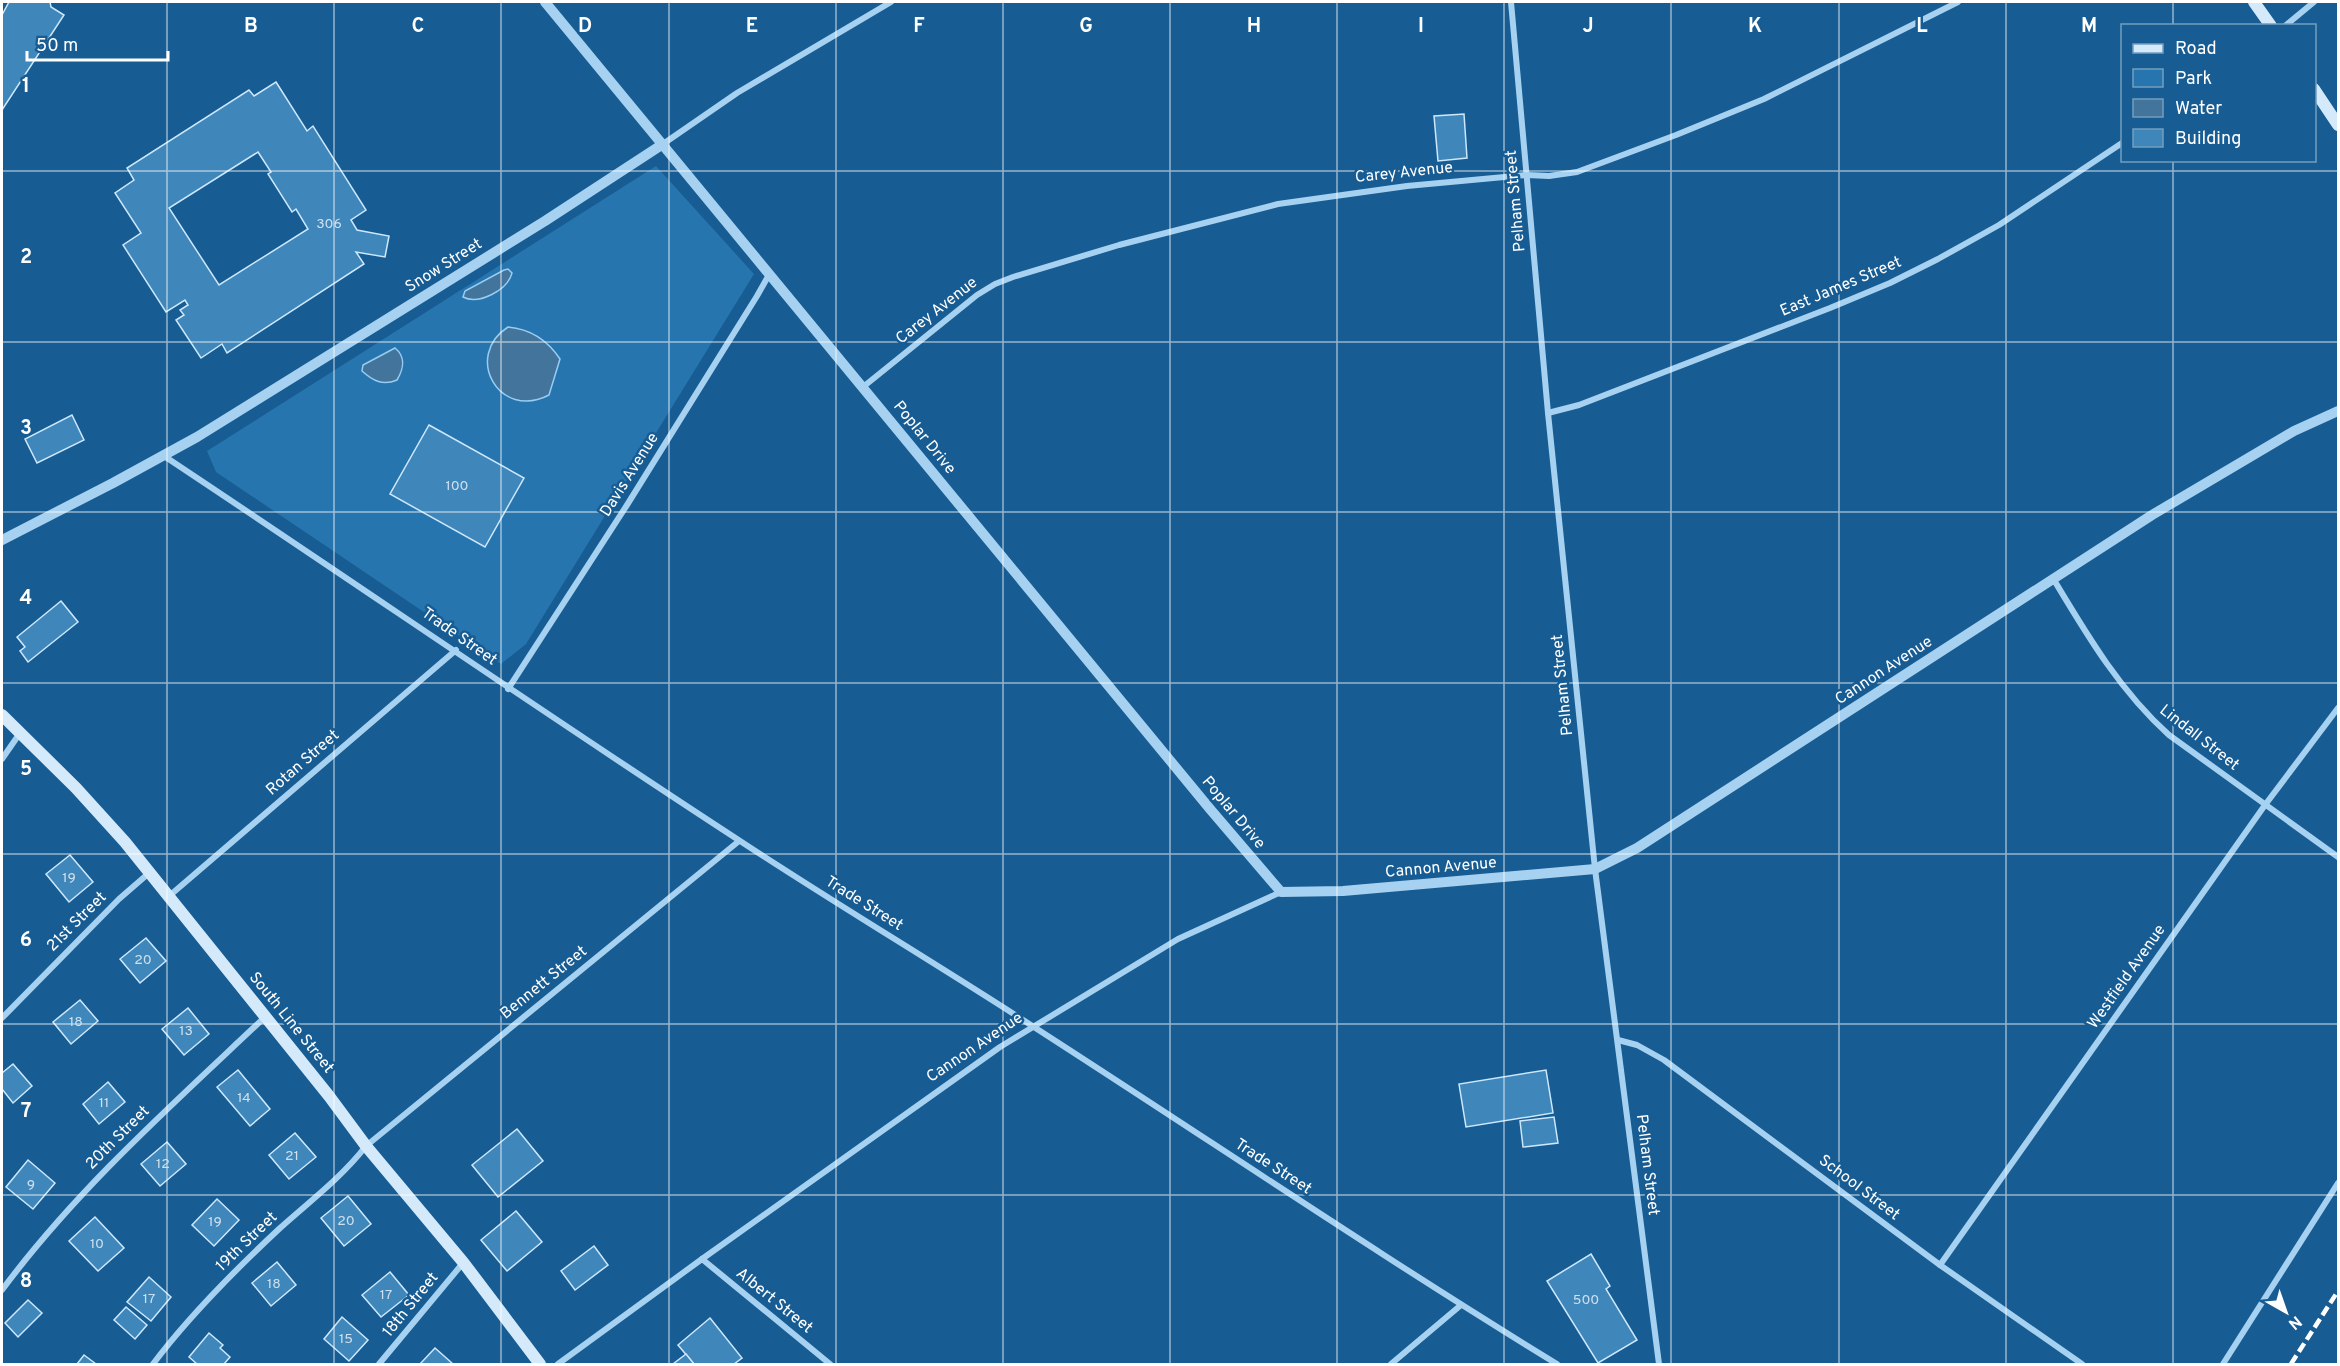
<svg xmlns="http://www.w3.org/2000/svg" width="2340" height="1366" viewBox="0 0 2340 1366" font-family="Overpass,sans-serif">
  <rect width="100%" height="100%" fill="#175c93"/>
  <path fill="#2675af" d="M656,166L754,274L526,644L501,664L216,472L207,451Z"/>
  <g fill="#43749b" stroke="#98cdf3" stroke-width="1.5">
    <path d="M508,269L512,273C507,291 478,305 463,297L465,291L504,270Z"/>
    <path d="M508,327C530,329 548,341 560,359L549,395C499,421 463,356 508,327Z"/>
    <path d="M395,348C406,357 404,368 397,380C383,386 373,381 362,371L363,365Z"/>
  </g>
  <g fill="#3f86ba" stroke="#cde8fc" stroke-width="1.5" fill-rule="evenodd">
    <path d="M9,2H50L51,7L64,15L2,110V15Z"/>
    <path d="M276,82L307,131L313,126L366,210L351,220L357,230L389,236L385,257L356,252L364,264L227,353L222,344L201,358L176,320L184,315L180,310L188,305L185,300L166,312L123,245L141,233L115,193L134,180L127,168L249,90L254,96ZM258,152L271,172L268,174L292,212L296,209L308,229L219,285L169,208Z"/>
    <path d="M1464,114L1467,158L1438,161L1434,116Z"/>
    <path d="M72,415L84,440L37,463L25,439Z"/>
    <path d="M429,425L524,478L485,547L390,494Z"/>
    <path d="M61,601L78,622L28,662L20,651L25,647L17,637Z"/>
    <path d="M70,855L93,882L69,902L46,874Z"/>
    <path d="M146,938L166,961L140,983L120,959Z"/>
    <path d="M80,1000L98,1021L71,1044L53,1022Z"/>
    <path d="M188,1008L209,1034L184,1055L162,1029Z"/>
    <path d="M13,1064L32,1086L13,1103L2,1089V1073Z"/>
    <path d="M238,1070L270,1109L250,1126L217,1087Z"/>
    <path d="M1546,1070L1553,1113L1466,1127L1459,1084Z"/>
    <path d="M108,1082L125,1102L99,1124L83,1104Z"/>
    <path d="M1554,1117L1558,1143L1523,1147L1520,1121Z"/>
    <path d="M517,1129L543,1161L498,1197L472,1165Z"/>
    <path d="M295,1133L316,1157L289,1179L269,1155Z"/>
    <path d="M167,1142L186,1164L160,1186L141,1164Z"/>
    <path d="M28,1160L55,1183L33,1209L6,1187Z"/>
    <path d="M348,1196L371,1224L344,1246L321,1218Z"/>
    <path d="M217,1199L239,1220L214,1246L192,1225Z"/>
    <path d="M516,1211L542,1242L507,1271L481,1240Z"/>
    <path d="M95,1217L124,1248L98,1271L69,1241Z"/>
    <path d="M594,1246L608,1265L575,1290L561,1271Z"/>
    <path d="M1591,1254L1610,1286L1606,1289L1637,1340L1598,1363L1547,1281Z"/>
    <path d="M277,1262L296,1285L271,1306L252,1283Z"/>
    <path d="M390,1272L409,1295L381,1317L362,1295Z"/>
    <path d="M149,1277L171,1297L151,1321L127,1302Z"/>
    <path d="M28,1300L42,1313L18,1337L5,1323Z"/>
    <path d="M126,1307L147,1325L135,1339L114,1320Z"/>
    <path d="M342,1317L368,1340L349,1361L324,1339Z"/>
    <path d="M710,1318L742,1358L734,1364H694L678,1345Z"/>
    <path d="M209,1333L223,1345L220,1348L230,1357L224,1364H197L189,1357Z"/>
    <path d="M435,1348L453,1364H420Z"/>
    <path d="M686,1354L694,1364H673Z"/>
    <path d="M84,1355L96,1364H77Z"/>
  </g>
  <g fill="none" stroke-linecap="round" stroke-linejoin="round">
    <g stroke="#a6d1f0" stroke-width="6">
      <path d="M1511,2L1548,413L1595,869L1659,1364"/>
      <path d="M2285,26L2314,2"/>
      <path d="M663,144L737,93L891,2"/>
      <path d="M863,387L977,295L995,284L1013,277L1119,245L1278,204L1407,186L1527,175L1549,176L1577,172L1676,135L1764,99L1958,2"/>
      <path d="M1548,413L1579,405L1830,308L1890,283L1938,259L1999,225L2122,143"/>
      <path d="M164,456C354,582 542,712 734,837C834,903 937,964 1037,1029C1211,1141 1382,1257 1557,1364"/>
      <path d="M2054,580C2087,635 2120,691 2169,735L2338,857"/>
      <path d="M508,689L627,505L757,296L770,273"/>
      <path d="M2,759L20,733"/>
      <path d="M168,897L456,650"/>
      <path d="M2,1018L119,899L149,873"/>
      <path d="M1618,1040L1637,1045L1664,1060L1940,1265L2082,1364"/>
      <path d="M702,1259L830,1364"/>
      <path d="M1940,1265L2265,805L2338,708"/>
      <path d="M2,1290C78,1188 173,1104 265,1017"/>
      <path d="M153,1364C190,1315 234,1271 279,1229C309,1202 341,1178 366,1146L739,841"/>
      <path d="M379,1364L463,1263"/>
      <path d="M558,1364L702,1259L1000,1047L1178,939L1281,892"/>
      <path d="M1391,1364L1461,1305"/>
      <path d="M2223,1364L2338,1183"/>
    </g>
    <g stroke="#a6d1f0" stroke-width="10">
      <path d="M545,2L1210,809L1281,892L1343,891L1595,869L1637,848L2152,515L2294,431L2338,411"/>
      <path d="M2,540L113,483L197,437L545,221L663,144"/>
    </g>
    <g stroke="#d4eafb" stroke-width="12">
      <path d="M2254,2L2271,26"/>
      <path d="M2314,89L2338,125"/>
      <path d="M2,715L76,788L125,842L329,1096L366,1146L463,1262L540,1364"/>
    </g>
    <path stroke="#fff" stroke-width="4.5" stroke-dasharray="10 4.5" stroke-linecap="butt" d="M2291,1364L2338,1291"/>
  </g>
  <path fill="none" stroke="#fff" stroke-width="1.5" stroke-opacity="0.55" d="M167,2V1364M334,2V1364M501,2V1364M669,2V1364M836,2V1364M1003,2V1364M1170,2V1364M1337,2V1364M1504,2V1364M1671,2V1364M1839,2V1364M2006,2V1364M2173,2V26M2173,160V1364M2,171H2338M2,342H2338M2,512H2338M2,683H2338M2,854H2338M2,1024H2338M2,1195H2338"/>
  <g text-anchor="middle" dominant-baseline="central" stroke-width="5" stroke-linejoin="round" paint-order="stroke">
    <g font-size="14" fill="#cfe1ee">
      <text x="329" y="224">306</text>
      <text x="457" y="486">100</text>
      <text x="69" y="878">19</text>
      <text x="143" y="960">20</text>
      <text x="76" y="1022">18</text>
      <text x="186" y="1031">13</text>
      <text x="244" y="1098">14</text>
      <text x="104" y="1103">11</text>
      <text x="292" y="1156">21</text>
      <text x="163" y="1164">12</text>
      <text x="31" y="1185">9</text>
      <text x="346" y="1221">20</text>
      <text x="215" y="1222">19</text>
      <text x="97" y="1244">10</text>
      <text x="274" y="1284">18</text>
      <text x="386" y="1295">17</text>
      <text x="149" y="1299">17</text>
      <text x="1586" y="1300">500</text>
      <text x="346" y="1339">15</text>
    </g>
    <g font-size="16" fill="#fff" stroke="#175c93">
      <text transform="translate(1404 173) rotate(-6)">Carey Avenue</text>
      <text transform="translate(1516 201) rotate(-95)">Pelham Street</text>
      <text transform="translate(444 266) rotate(-32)">Snow Street</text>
      <text transform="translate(1841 287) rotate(-23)">East James Street</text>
      <text transform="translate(937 311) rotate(-38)">Carey Avenue</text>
      <text transform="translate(924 438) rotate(51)">Poplar Drive</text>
      <text transform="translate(630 475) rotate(-58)">Davis Avenue</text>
      <text transform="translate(459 637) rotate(35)">Trade Street</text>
      <text transform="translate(1884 671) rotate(-33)">Cannon Avenue</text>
      <text transform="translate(1563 685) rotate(-96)">Pelham Street</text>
      <text transform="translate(2199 738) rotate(38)">Lindall Street</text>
      <text transform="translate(303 763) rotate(-41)">Rotan Street</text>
      <text transform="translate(1233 813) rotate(50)">Poplar Drive</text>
      <text transform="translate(1441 868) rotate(-5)">Cannon Avenue</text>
      <text transform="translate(864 904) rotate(32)">Trade Street</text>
      <text transform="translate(77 922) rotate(-45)">21st Street</text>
      <text transform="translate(2127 977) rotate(-55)">Westfield Avenue</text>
      <text transform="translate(544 983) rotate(-39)">Bennett Street</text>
      <text transform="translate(291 1023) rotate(51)">South Line Street</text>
      <text transform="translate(975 1048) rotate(-34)">Cannon Avenue</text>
      <text transform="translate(118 1138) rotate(-45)">20th Street</text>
      <text transform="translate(1647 1165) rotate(83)">Pelham Street</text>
      <text transform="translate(1273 1167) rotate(33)">Trade Street</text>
      <text transform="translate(1859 1188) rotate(37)">School Street</text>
      <text transform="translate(247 1242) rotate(-44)">19th Street</text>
      <text transform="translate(774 1301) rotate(39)">Albert Street</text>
      <text transform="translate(411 1305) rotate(-51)">18th Street</text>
    </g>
  </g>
  <g font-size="20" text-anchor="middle" font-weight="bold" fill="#fff" stroke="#175c93" stroke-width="5" stroke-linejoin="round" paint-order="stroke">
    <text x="251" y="32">B</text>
    <text x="418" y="32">C</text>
    <text x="585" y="32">D</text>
    <text x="752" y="32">E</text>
    <text x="919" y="32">F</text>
    <text x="1086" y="32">G</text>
    <text x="1254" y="32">H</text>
    <text x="1421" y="32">I</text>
    <text x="1588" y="32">J</text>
    <text x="1755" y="32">K</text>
    <text x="1922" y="32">L</text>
    <text x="2089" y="32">M</text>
    <text x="26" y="92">1</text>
    <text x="26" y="263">2</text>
    <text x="26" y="434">3</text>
    <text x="26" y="604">4</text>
    <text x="26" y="775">5</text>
    <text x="26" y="946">6</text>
    <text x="26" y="1117">7</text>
    <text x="26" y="1287">8</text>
  </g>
  <rect width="2340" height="1366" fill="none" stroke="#ffffff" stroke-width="6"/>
  <rect x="2121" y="24" width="195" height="138" fill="#175c93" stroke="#749dbe" stroke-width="1.5"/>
  <rect x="2133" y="44" width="30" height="9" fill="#d4eafb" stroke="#749dbe" stroke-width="1.5"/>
  <text x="2175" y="54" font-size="18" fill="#ffffff">Road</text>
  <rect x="2133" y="69" width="30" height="18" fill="#2675af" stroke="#749dbe" stroke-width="1.5"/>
  <text x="2175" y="84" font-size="18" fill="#ffffff">Park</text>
  <rect x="2133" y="99" width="30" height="18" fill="#43749b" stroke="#749dbe" stroke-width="1.5"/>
  <text x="2175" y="114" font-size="18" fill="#ffffff">Water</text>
  <rect x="2133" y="129" width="30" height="18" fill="#3f86ba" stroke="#749dbe" stroke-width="1.5"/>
  <text x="2175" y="144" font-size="18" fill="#ffffff">Building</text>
  <g transform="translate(2286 1312) rotate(140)" stroke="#175c93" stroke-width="4.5" paint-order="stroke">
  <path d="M0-4.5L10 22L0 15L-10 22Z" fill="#ffffff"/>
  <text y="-9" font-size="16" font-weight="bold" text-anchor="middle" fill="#ffffff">N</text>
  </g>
  <path d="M27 51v9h141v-9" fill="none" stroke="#ffffff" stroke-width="3"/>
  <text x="36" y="51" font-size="18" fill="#ffffff" stroke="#175c93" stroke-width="4.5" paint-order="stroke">50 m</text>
</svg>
